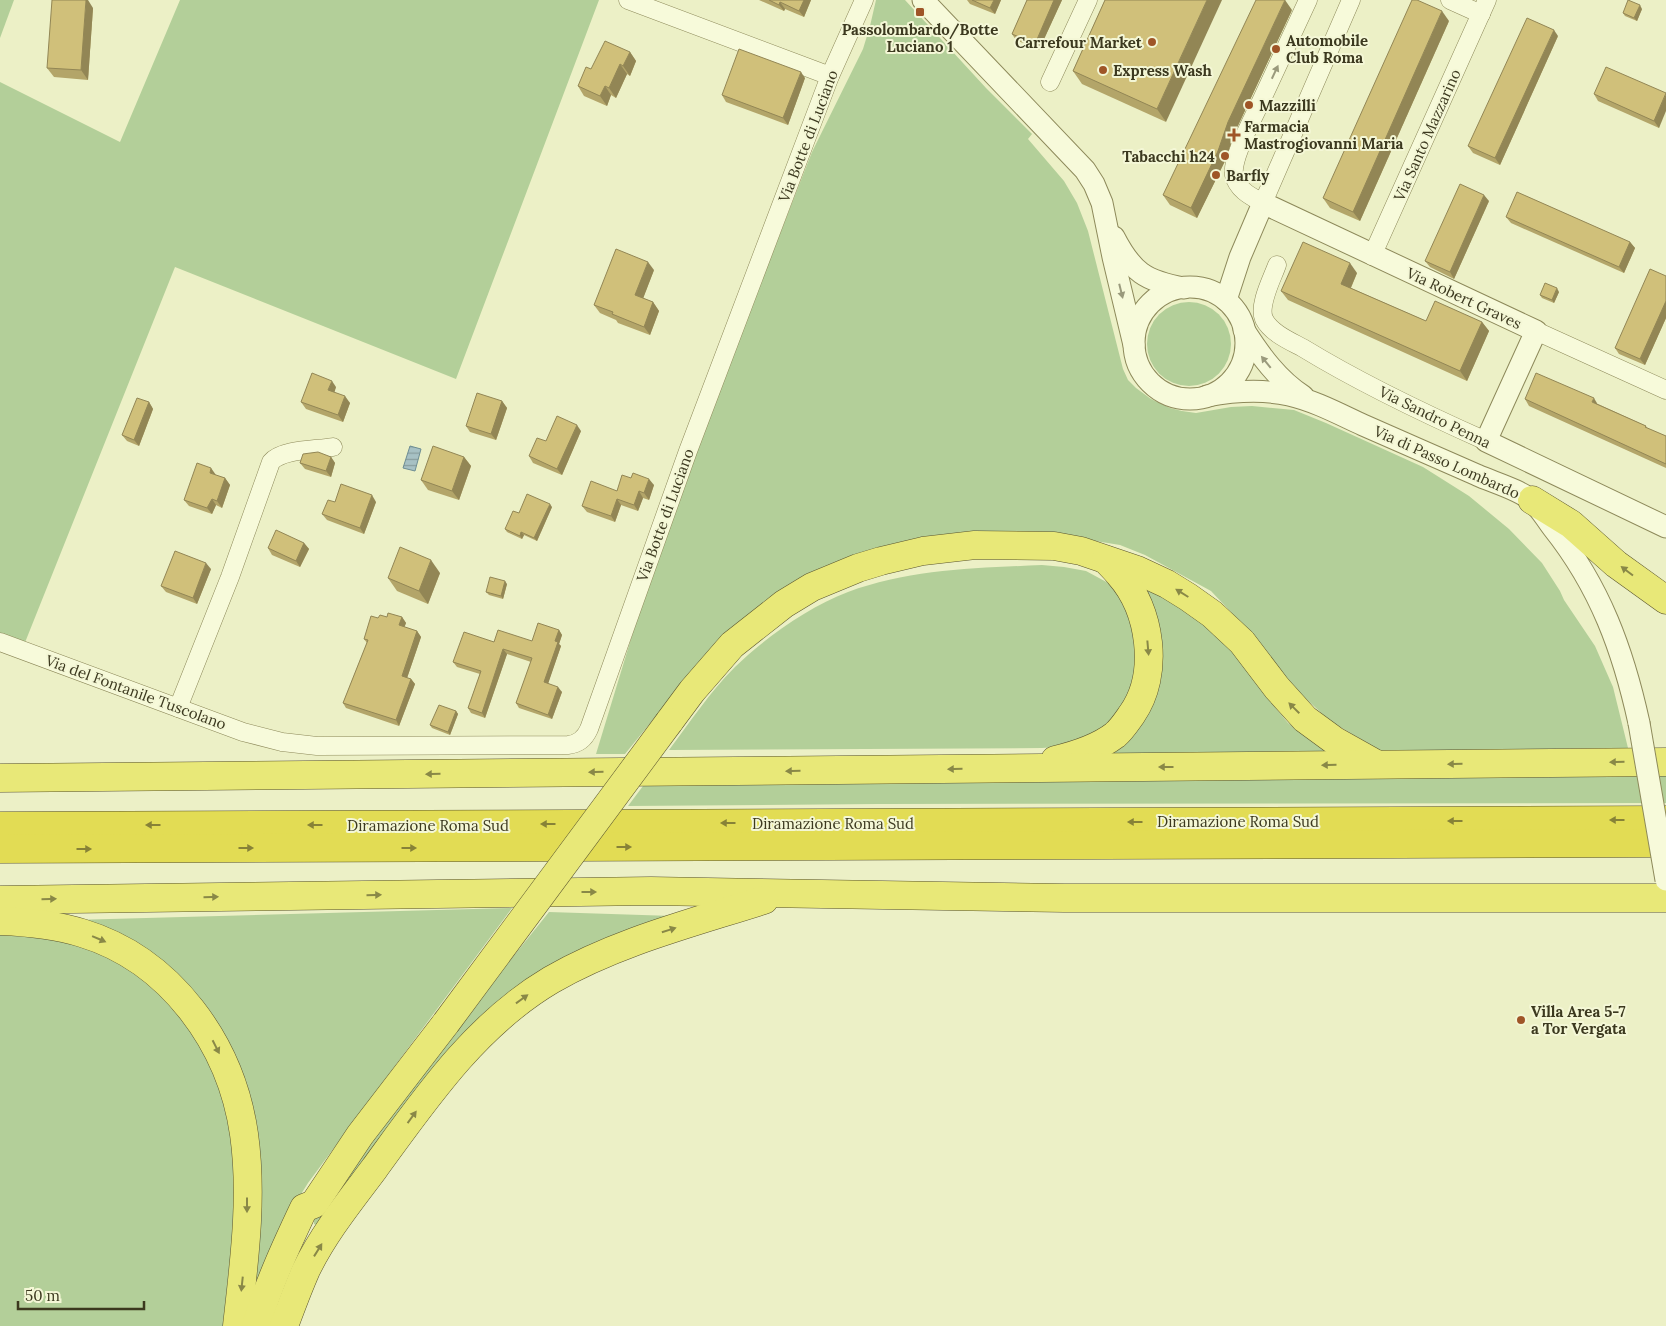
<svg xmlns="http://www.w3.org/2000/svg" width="1666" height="1326" viewBox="0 0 1666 1326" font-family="Lora,serif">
  <defs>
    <pattern id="water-rules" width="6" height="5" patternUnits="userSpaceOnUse" patternTransform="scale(1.25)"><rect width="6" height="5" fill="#a7c1c4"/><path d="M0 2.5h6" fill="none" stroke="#899e9f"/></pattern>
  </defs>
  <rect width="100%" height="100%" fill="#ecf0c6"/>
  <g fill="#b3cf99">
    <path d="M0,0H14L0,38Z"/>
    <path d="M180,0H599L456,379L175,267L22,650L0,642V82L120,142Z"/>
    <path d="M876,0H905L986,88L1032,134L1028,139L1064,181L1077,203L1088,231L1123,369L1128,380L1136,388L1151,399L1170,408L1182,411L1196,413L1231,407L1252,406L1294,410L1326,423L1423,467L1469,496L1509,529L1542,563L1560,591L1564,600L1595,646L1613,687L1628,748L1381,751L1330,721L1302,695L1277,667L1249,631L1211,591L1145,555L1120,545L1083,539L918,546L703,658L625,754H596L641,606L709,415L812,152L863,49L870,26Z"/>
    <circle cx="1189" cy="344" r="42"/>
    <path d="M1042,565L1064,567L1086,571L1112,585L1129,606L1140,679L1107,730L1057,747L1042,748L669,750C690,722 710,692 735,667C765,638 808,607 848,592C910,569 977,568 1042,565Z"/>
    <path d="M1138,587L1166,596L1187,608L1230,646L1269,700L1288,723L1331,755L1102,754L1145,713Z"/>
    <path d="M1666,775V803L878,804L628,806L646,782Z"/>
    <path d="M512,908L308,1183L288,1215L253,1299L256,1169L223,1045L73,920Z"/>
    <path d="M549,912L673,916L526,985L317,1225L314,1224V1220L370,1140L455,1029Z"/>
    <path d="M0,930L45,935L104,954L145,979L181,1017L199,1044L216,1079L233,1127L237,1196L223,1326H0Z"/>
  </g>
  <path fill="url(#water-rules)" stroke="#6d8d93" d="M410,446L421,449L415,471L403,468Z"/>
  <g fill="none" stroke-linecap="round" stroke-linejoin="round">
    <defs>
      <g id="minor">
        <path d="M628,0L830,76"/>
        <path d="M1308,0C1293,32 1278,65 1263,97C1255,115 1231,157 1234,175C1237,190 1252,197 1263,203L1351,0"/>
        <path d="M1450,0L1481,14"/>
        <path d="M1050,82L1088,0"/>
        <path d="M1372,256L1487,0"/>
        <path d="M1277,265C1272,279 1258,305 1264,319C1271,333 1290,341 1303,348C1362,384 1423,413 1486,441"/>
        <path d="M1536,331L1666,390"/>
        <path d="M0,642L243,732L282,742L317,746L568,745C579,744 585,738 589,729L688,451L830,76L864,0"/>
        <path d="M178,708L230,577L271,462C282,449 316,450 333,447"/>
      </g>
      <g id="tertiary">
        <path d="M923,0L1085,170L1094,184L1102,203L1113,257L1134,345"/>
        <path d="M1114,237C1132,272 1145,281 1184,288"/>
        <circle cx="1190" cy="343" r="56"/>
        <path d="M1226,300L1240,257L1263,203L1536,331L1486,441L1666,527"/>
        <path d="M1244,330C1260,355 1278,380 1303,396"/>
        <path d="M1207,396C1234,391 1262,389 1289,395C1315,401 1339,414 1363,425C1401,442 1439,458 1477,475C1492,482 1521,490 1532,501C1540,508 1546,519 1553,528C1600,587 1623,650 1639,723"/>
      </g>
      <g id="trunk">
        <path d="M1532,500L1571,524L1616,564L1666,600"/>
        <path d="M669,722L692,691L732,645L784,604L812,587L858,568L881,561L923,551L975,545L1054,546L1081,551L1137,570L1167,584L1188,597L1212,614L1242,642L1277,688L1305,719L1335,741L1376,764"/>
        <path d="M1055,760C1076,755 1098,748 1115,735C1122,729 1127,721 1132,714C1160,674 1151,610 1119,574C1115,569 1110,564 1106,560"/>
        <path d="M0,778L1666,762"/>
        <path d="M0,900L651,891L1064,898H1666"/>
        <path d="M0,921C27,922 56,925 82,933C171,960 231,1044 244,1134C253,1197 244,1263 237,1326"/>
        <path d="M256,1326C268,1285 286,1246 304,1208L314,1204L360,1135L446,1023"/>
        <path d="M284,1326C291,1307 298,1288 306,1270C324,1233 350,1201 374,1169C425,1099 475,1025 551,980C617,942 692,923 764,900"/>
      </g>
      <g id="motorway">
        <path d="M0,826L1666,820"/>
        <path d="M0,849L1666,843"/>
      </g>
    </defs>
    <use href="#minor" stroke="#8d895a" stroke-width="19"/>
    <use href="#tertiary" stroke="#8d895a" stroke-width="23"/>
    <use href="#trunk" stroke="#5a542e" stroke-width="29"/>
    <use href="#motorway" stroke="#5a542e" stroke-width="29"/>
    <use href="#minor" stroke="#f7fada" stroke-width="18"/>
    <use href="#tertiary" stroke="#f7fada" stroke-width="21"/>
    <use href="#trunk" stroke="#e8e878" stroke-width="28"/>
    <use href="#motorway" stroke="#e2dc54" stroke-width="28"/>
    <defs>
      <path id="tertiary-bridge" d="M1639,723L1666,880"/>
      <path id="trunk-bridge" d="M446,1023L669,722"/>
    </defs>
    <use href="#tertiary-bridge" stroke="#8d895a" stroke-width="23" stroke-linecap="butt"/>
    <use href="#trunk-bridge" stroke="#5a542e" stroke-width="29" stroke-linecap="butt"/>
    <use href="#tertiary-bridge" stroke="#f7fada" stroke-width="21"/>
    <use href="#trunk-bridge" stroke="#e8e878" stroke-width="28"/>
  </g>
  <g fill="#b3a569">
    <path d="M759,0H811L804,17L785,9L784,11Z"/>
    <path d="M967,0H1001L995,14L970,4Z"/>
    <path d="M1027,0H1062L1039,50L1016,40L1012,34Z"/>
    <path d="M1105,0L1166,122L1082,84L1073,71Z"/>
    <path d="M93,8L88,80L54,77L47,68Z"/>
    <path d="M1642,9L1637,21L1625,16L1623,13Z"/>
    <path d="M1292,10L1235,132L1225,161L1197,218L1170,205L1163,195Z"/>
    <path d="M1449,21L1360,221L1330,208L1323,198Z"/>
    <path d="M1558,36L1500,165L1473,153L1468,146Z"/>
    <path d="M630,52L636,61L630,76L627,74L616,98L611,95L607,106L584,96L578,86L591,69Z"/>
    <path d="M805,78L788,125L726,102L722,95Z"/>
    <path d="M1666,93L1659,128L1598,101L1594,94Z"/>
    <path d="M1489,201L1454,279L1430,267L1425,261Z"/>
    <path d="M1506,217L1630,242L1635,248L1624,273L1511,223Z"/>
    <path d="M654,270L643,298L653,302L659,311L650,335L618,323L616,320L600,313L594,305Z"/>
    <path d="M1357,273L1351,288L1426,321L1482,322L1489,331L1467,381L1288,300L1281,291Z"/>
    <path d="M1666,276V318L1645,365L1619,354L1615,348Z"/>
    <path d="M1559,292L1554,303L1542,298L1540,295Z"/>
    <path d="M336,387L334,392L350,403L343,422L306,409L301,402Z"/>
    <path d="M1525,399L1598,404L1646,426L1648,429L1666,436V468L1529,406Z"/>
    <path d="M502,401L507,408L496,440L470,432L466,426Z"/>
    <path d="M149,402L153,409L139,446L127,441L122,435Z"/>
    <path d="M581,431L562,475L533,463L529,456L546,441Z"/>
    <path d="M331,457L335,463L331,477L305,469L300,463Z"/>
    <path d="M464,457L471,466L459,500L428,490L421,480Z"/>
    <path d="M215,475L225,478L230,485L222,508L216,505L212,514L189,506L184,500Z"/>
    <path d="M631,478L654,485L649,500L643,498L638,511L621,505L615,522L587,512L582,506L617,491Z"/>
    <path d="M335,502H376L364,534L327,520L322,514Z"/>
    <path d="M552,507L537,541L524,535L522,539L507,532L505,529L519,513Z"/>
    <path d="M304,543L309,549L300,567L272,555L268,548Z"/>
    <path d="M211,569L197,604L166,592L161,586Z"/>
    <path d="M440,573L428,604L397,591L388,578Z"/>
    <path d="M507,584L503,599L489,595L486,592Z"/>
    <path d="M387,617H402L406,623L404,627L417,631L421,637L407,678L411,679L415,684L399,726L346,708L343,703L367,643L364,639Z"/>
    <path d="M559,630L562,635L559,644L561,646L548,683L562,692L552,719L519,708L516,703L531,662L507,654L485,718L471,713L468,708L480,674L457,667L453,662L532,641Z"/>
    <path d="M456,711L458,714L450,735L432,728L430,725Z"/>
  </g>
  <g fill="#928655">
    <path d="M86,0H88L93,8L88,80L81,70Z"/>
    <path d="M804,0H811L804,17L799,11Z"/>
    <path d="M994,0H1001L995,14L990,8Z"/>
    <path d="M1054,0H1062L1039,50L1035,44Z"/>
    <path d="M1207,0H1222L1166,122L1157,109Z"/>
    <path d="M1285,0L1292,10L1235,132L1225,161L1197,218L1191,208L1228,122Z"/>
    <path d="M780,2L785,9L784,11L779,5Z"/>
    <path d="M1640,5L1642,9L1637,21L1634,18Z"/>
    <path d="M1442,11L1449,21L1360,221L1353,212Z"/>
    <path d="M1554,30L1558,36L1500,165L1495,158Z"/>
    <path d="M630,52L636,61L630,76L623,66Z"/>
    <path d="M620,64L627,74L616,98L609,88Z"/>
    <path d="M801,72L805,78L788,125L783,118Z"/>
    <path d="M605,86L611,95L607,106L600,96Z"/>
    <path d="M1666,94V111L1659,128L1654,121Z"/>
    <path d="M1484,195L1489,201L1454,279L1450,272Z"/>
    <path d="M1630,242L1635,248L1624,273L1619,267Z"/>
    <path d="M648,262L654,270L641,304L635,295Z"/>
    <path d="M1350,263L1357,273L1348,294L1341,284Z"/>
    <path d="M1557,288L1559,292L1554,303L1552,300Z"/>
    <path d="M1666,301V318L1645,365L1640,359Z"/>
    <path d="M653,302L659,311L650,335L644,327Z"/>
    <path d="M1482,322L1489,331L1467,381L1460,371Z"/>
    <path d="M332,381L336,387L333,397L328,390Z"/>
    <path d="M345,396L350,403L343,422L338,415Z"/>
    <path d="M1594,398L1598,405L1592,402Z"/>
    <path d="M502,401L507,408L496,440L491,434Z"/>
    <path d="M149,402L153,409L139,446L134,440Z"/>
    <path d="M577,425L581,431L562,475L557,469Z"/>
    <path d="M331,457L335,463L331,477L326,471Z"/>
    <path d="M464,457L471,466L459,500L452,491Z"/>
    <path d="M211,468L216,475L210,473Z"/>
    <path d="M225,478L230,485L222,508L217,501Z"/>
    <path d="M649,479L654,485L649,500L644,493Z"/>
    <path d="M639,491L643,498L638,511L634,505Z"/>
    <path d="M372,495L376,502L364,534L360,528Z"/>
    <path d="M212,499L216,505L212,514L207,508Z"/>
    <path d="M617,499L621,505L615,522L611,516Z"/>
    <path d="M550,504L552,507L537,541L534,538Z"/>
    <path d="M521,532L524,535L522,539L520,536Z"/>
    <path d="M304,543L309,549L300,567L296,561Z"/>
    <path d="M431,560L440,573L428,604L419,591Z"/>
    <path d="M206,563L211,569L197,604L193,598Z"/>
    <path d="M505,581L507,584L503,599L501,596Z"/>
    <path d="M402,617L406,623L403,631L399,625Z"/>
    <path d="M559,630L562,635L559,644L561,646L547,687L544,682L555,641Z"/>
    <path d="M417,631L421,637L406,681L402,676Z"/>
    <path d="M503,649L507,654L485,718L482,713Z"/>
    <path d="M411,679L415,684L399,726L396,720Z"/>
    <path d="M558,687L562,692L552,719L548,715Z"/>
    <path d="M456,711L458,714L450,735L448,732Z"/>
  </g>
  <g fill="#d0c07a" stroke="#928655">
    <path d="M52,0H86L81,70L47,68Z"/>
    <path d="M769,0H804L799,11L780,2L779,5Z"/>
    <path d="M972,0H994L990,8Z"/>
    <path d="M1027,0H1054L1035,44L1012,34Z"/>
    <path d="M1105,0H1207L1157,109L1073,71Z"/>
    <path d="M1256,0H1285L1228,122L1218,151L1191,208L1163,195Z"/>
    <path d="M1412,0H1417L1442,11L1353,212L1323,198Z"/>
    <path d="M1628,0L1640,5L1634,18L1623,13Z"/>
    <path d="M1527,18L1554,30L1495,158L1468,146Z"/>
    <path d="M605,41L630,52L623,66L620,64L609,88L605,86L600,96L578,86L586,67L591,69Z"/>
    <path d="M739,49L801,72L783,118L722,95Z"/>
    <path d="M1606,67L1666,93L1654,121L1594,94Z"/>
    <path d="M1460,184L1484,195L1450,272L1425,261Z"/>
    <path d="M1517,192L1630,242L1619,267L1506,217Z"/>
    <path d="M1303,242L1350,263L1341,284L1426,321L1435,301L1482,322L1460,371L1281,291Z"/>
    <path d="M616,249L648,262L635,295L653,302L644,327L612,314L613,312L594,305Z"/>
    <path d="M1650,269L1666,276V301L1640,359L1615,348Z"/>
    <path d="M1545,283L1557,288L1552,300L1540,295Z"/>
    <path d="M312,373L332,381L328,390L345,396L338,415L301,402Z"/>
    <path d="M1536,373L1594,398L1592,402L1646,426L1645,427L1666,436V464L1525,399Z"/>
    <path d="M477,393L502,401L491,434L466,426Z"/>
    <path d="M137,398L149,402L134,440L122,435Z"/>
    <path d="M557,416L577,425L557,469L529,456L537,438L546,441Z"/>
    <path d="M433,446L464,457L452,491L421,480Z"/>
    <path d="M318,452L331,457L326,471L300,463L303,454Z"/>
    <path d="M197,463L211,468L210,473L225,478L217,501L212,499L207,508L184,500Z"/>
    <path d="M633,473L649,479L644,493L639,491L634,505L617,499L611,516L582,506L591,481L617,491L622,475L631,478Z"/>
    <path d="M341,484L372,495L360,528L322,514L328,500L335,502Z"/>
    <path d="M527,494L550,504L534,538L521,532L520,536L505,529L513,511L519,513Z"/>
    <path d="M276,530L304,543L296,561L268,548Z"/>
    <path d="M400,547L431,560L419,591L388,578Z"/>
    <path d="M175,551L206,563L193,598L161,586Z"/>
    <path d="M490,577L505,581L501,596L486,592Z"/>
    <path d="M388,613L402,617L399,625L417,631L402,676L411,679L396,720L343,703L368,640L364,639L371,616L378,618L380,615L387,617Z"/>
    <path d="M538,623L559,630L555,641L558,642L544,682L558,687L548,715L516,703L532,658L503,649L482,713L468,708L481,671L453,662L464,632L494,642L498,630L532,641Z"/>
    <path d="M439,705L456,711L448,732L430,725Z"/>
  </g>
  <defs><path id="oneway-solid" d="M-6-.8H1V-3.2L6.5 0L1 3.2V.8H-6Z" transform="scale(1.25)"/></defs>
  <g fill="#9a9a7c">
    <use href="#oneway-solid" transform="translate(1275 72) rotate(-65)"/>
    <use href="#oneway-solid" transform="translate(1121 291) rotate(76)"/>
    <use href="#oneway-solid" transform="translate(1266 362) rotate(-129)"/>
  </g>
  <g fill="#898847">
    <use href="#oneway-solid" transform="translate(1627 571) rotate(-143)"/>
    <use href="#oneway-solid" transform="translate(1182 593) rotate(-148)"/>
    <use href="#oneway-solid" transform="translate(1148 648) rotate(85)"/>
    <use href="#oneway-solid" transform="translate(1294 708) rotate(-135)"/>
    <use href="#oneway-solid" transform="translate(1617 762) rotate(179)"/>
    <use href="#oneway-solid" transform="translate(1455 764) rotate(179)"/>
    <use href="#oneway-solid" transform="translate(1329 765) rotate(179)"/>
    <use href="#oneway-solid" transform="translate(1166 767) rotate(180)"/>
    <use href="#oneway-solid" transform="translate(955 769) rotate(179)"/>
    <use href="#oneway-solid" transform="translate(793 771) rotate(179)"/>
    <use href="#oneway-solid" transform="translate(596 772) rotate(179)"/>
    <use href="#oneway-solid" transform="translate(433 774) rotate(179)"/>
    <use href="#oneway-solid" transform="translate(589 892)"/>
    <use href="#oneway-solid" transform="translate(374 895) rotate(-1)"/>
    <use href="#oneway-solid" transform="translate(211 897) rotate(-1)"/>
    <use href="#oneway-solid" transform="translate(49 899) rotate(-1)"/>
    <use href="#oneway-solid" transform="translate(669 930) rotate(-18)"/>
    <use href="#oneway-solid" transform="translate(99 939) rotate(23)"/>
    <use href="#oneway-solid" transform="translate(522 999) rotate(-36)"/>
    <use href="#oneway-solid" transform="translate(216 1047) rotate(63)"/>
    <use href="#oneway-solid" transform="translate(412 1117) rotate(-54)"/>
    <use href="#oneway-solid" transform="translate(247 1205) rotate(90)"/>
    <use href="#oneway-solid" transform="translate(318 1250) rotate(-58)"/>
    <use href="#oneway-solid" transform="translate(242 1284) rotate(96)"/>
  </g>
  <g fill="#878237">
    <use href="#oneway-solid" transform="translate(1617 820) rotate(180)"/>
    <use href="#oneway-solid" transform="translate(1455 821) rotate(180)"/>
    <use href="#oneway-solid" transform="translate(1135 822) rotate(180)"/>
    <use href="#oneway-solid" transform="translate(728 823) rotate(180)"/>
    <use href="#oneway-solid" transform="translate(548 824) rotate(180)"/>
    <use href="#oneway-solid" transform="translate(153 825) rotate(180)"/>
    <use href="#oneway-solid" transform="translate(315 825) rotate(180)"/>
    <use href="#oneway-solid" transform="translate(624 847)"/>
    <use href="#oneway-solid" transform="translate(246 848)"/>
    <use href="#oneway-solid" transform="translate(409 848)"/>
    <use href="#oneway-solid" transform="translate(84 849)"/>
  </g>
  <g fill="#9f5527" stroke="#f4f7d6" stroke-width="2">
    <rect x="915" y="7" width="10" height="10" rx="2.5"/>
    <circle cx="1152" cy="42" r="5"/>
    <circle cx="1276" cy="49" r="5"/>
    <circle cx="1103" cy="70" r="5"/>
    <circle cx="1249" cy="105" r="5"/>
    <path d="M1231.5 127.5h5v5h5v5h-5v5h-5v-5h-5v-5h5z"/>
    <circle cx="1225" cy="156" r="5"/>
    <circle cx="1216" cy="175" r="5"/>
    <circle cx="1521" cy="1020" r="5"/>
  </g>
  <g text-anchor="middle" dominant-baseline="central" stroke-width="4" stroke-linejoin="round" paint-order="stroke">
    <g font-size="15" font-weight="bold" fill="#3c391f" stroke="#f4f7d6" text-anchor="start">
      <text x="920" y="29" text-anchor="middle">Passolombardo/Botte<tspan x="920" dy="17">Luciano 1</tspan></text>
      <text x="1286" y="40">Automobile<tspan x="1286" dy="17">Club Roma</tspan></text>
      <text x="1142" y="42" text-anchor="end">Carrefour Market</text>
      <text x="1113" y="70">Express Wash</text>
      <text x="1259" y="105">Mazzilli</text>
      <text x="1244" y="126">Farmacia<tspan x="1244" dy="17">Mastrogiovanni Maria</tspan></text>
      <text x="1215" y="156" text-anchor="end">Tabacchi h24</text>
      <text x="1226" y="175">Barfly</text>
      <text x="1531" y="1011">Villa Area 5-7<tspan x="1531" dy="17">a Tor Vergata</tspan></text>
    </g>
    <g font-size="15" fill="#3c391f" stroke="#f4f7d6">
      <text transform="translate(1427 135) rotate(-66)">Via Santo Mazzarino</text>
      <text transform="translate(808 136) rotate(-69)">Via Botte di Luciano</text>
      <text transform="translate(1464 298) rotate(25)">Via Robert Graves</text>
      <text transform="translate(1435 417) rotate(26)">Via Sandro Penna</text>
      <text transform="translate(1447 462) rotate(24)">Via di Passo Lombardo</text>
      <text transform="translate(665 515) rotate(-70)">Via Botte di Luciano</text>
      <text transform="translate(136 692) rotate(20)">Via del Fontanile Tuscolano</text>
      <text x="1238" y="821">Diramazione Roma Sud</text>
      <text x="833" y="823">Diramazione Roma Sud</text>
      <text x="428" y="825">Diramazione Roma Sud</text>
    </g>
  </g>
  <path d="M18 1301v8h126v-8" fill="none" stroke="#3c391f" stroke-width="2.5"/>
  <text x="25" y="1301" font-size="15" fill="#3c391f" stroke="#f4f7d6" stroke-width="4" paint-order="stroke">50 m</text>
</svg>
